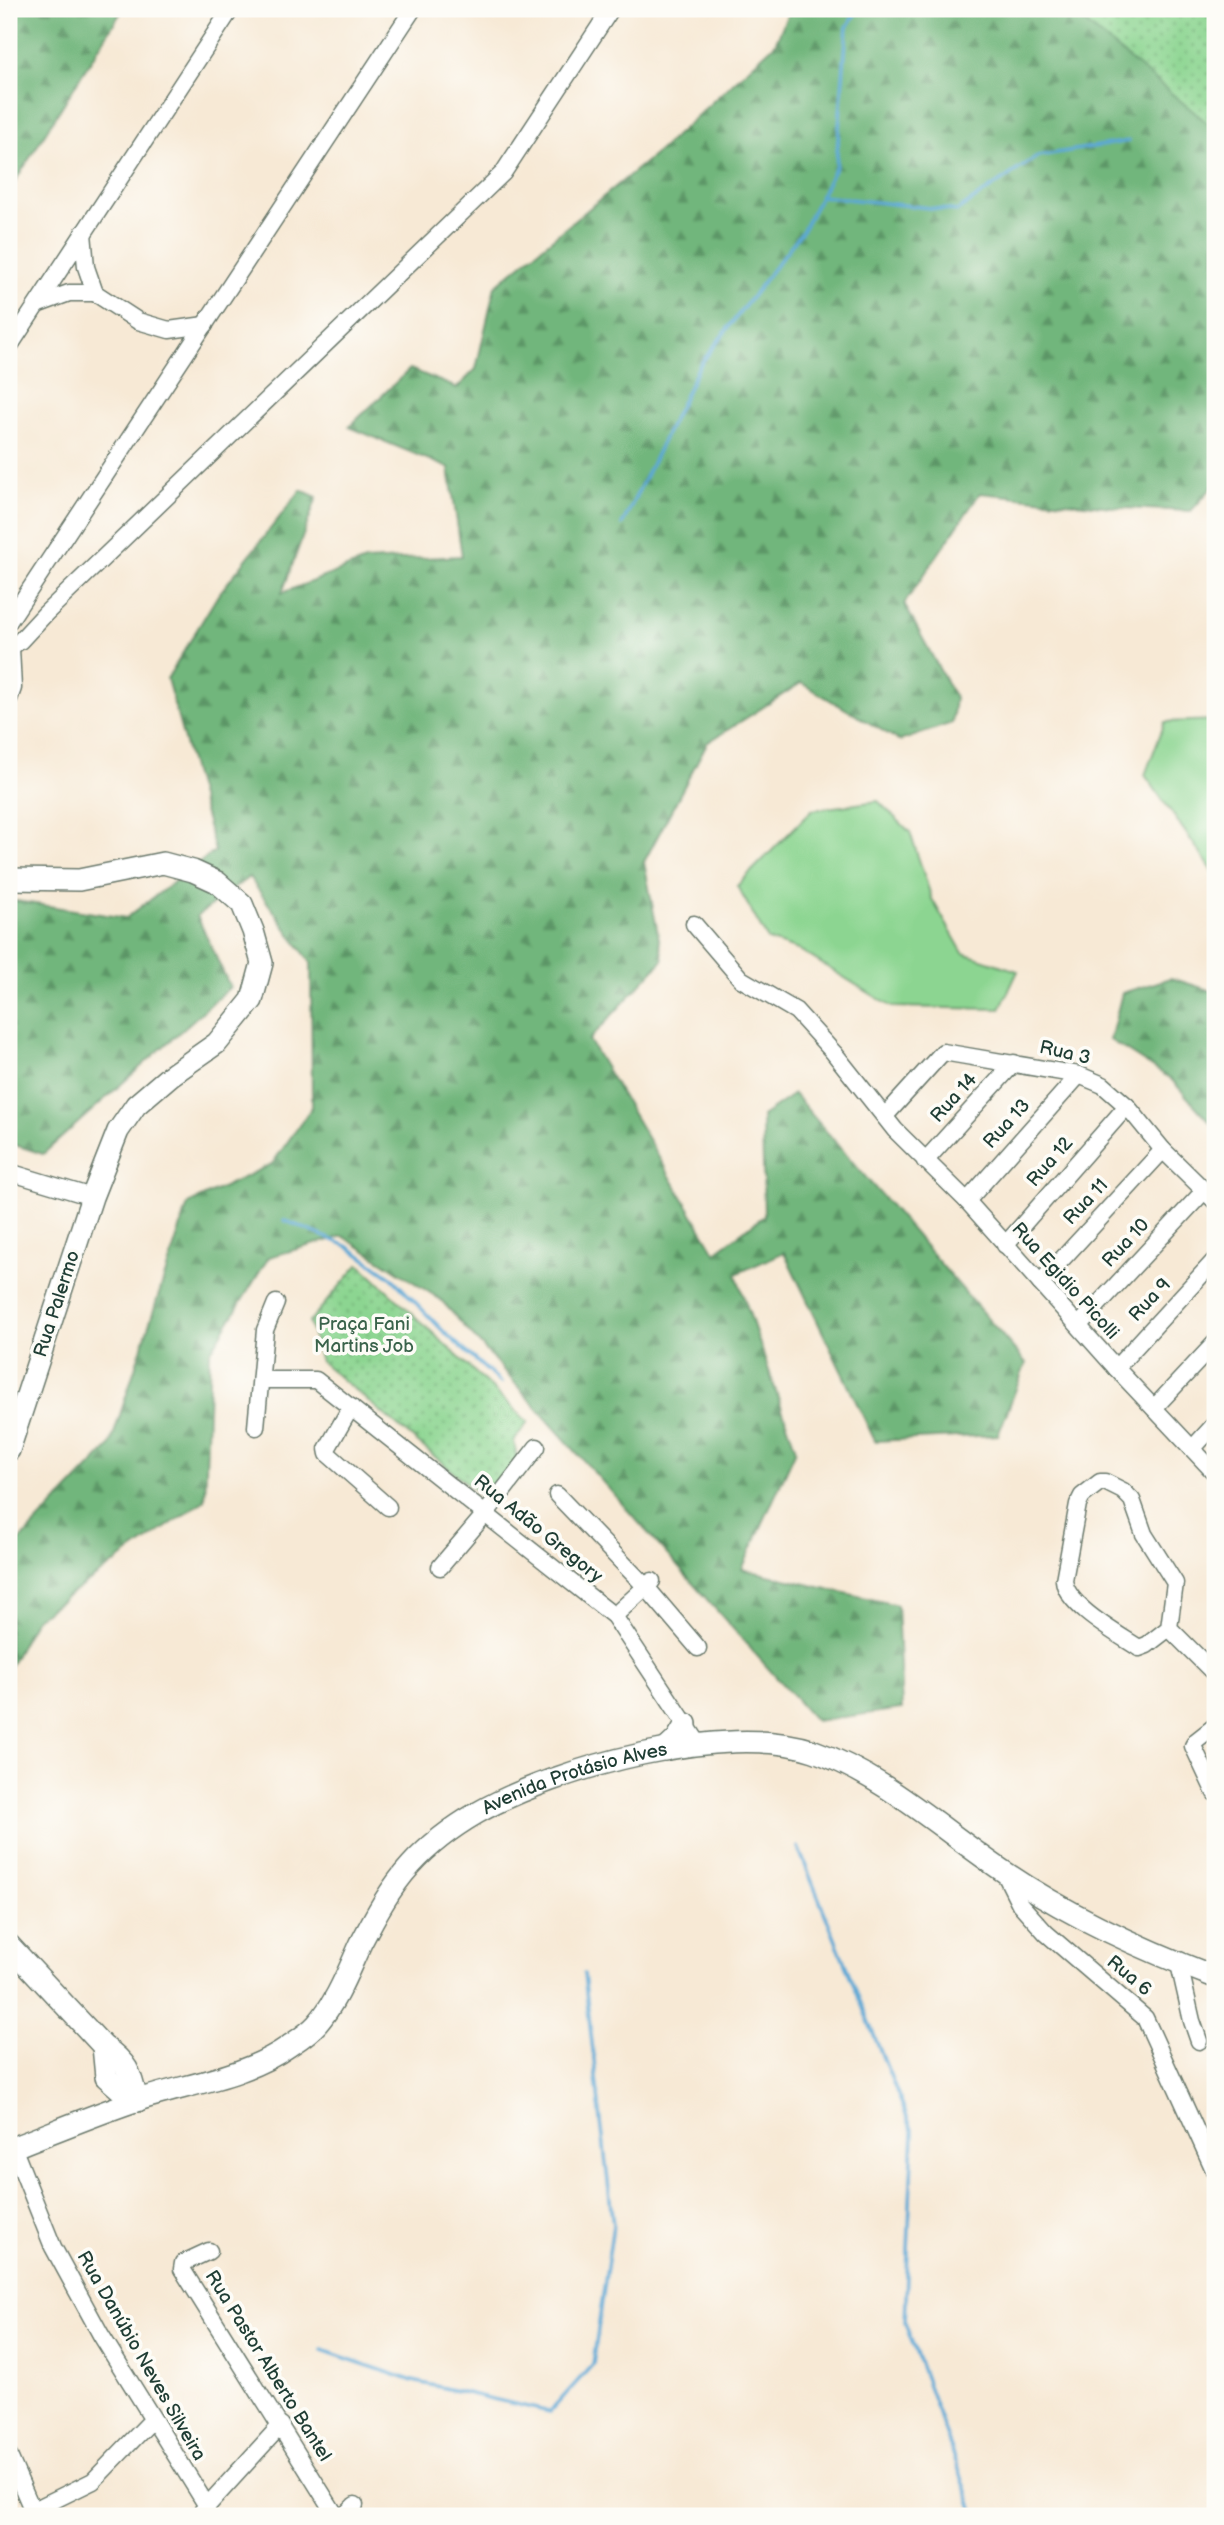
<svg xmlns="http://www.w3.org/2000/svg" width="1224" height="2525" viewBox="0 0 1224 2525" font-family="'Balsamiq Sans',sans-serif">
  <defs>
    <pattern id="forest-firs" width="22" height="20" patternUnits="userSpaceOnUse" patternTransform="scale(1.75)"><rect width="22" height="20" fill="#71b67b"/><path d="M5 1l3.5 6h-7zM16 11l3.5 6h-7z" fill="#5c9566"/></pattern>
    <pattern id="park-dots" width="8" height="8" patternUnits="userSpaceOnUse" patternTransform="scale(1.75)"><rect width="8" height="8" fill="#8cd591"/><path d="M2 2h.1M6 6h.1" fill="none" stroke="#72ae77" stroke-width="1.8" stroke-linecap="round"/></pattern>
  </defs>
  <rect width="100%" height="100%" fill="#fdfcf7"/>
  <filter id="ink" filterUnits="userSpaceOnUse"><feTurbulence type="fractalNoise" baseFrequency=".0143" numOctaves="2"/><feDisplacementMap in="SourceGraphic" scale="14" xChannelSelector="R" yChannelSelector="G"/><feConvolveMatrix kernelMatrix="1 2 1 2 8 2 1 2 1" color-interpolation-filters="sRGB"/></filter>
  <filter id="wash" filterUnits="userSpaceOnUse"><feTurbulence type="fractalNoise" baseFrequency=".00686" numOctaves="4" result="noise"/><feDisplacementMap in="SourceGraphic" scale="28" xChannelSelector="R" yChannelSelector="G"/><feGaussianBlur stdDeviation="1.57" result="paint"/><feColorMatrix in="noise" values="0 0 0 0 0 0 0 0 0 0 0 0 0 0 0 0 0 1.4 0 .05"/><feComposite in="paint" operator="in"/></filter>
  <g filter="url(#wash)">
    <rect width="100%" height="100%" fill="#f7e9d5"/>
    <g fill="#8cd591" stroke="#568962" stroke-width="2">
      <path d="M1215,720V874L1145,775L1165,722Z"/>
      <path d="M878,801L910,832L932,899L963,953L1018,971L1000,1009L892,1007L801,951L768,940L737,886L812,810Z"/>
    </g>
    <g fill="url(#forest-firs)" stroke="#487a58" stroke-width="2">
      <path d="M9,9H123L9,191Z"/>
      <path d="M790,9H1215V484L1191,511L1122,508L980,493L904,604L955,698L952,723L900,741L801,683L707,743L644,862L663,960L589,1040L715,1252L764,1216L762,1116L794,1094L1026,1363L998,1435L875,1441L784,1252L736,1274L796,1450L742,1569L897,1605L902,1709L815,1721L441,1300L343,1236L269,1257L210,1352L205,1500L35,1619L9,1668V1552L110,1446L188,1204L272,1164L312,1107L311,963L249,877L197,916L230,987L43,1154L9,1143V900L126,918L215,851L167,679L218,595L301,490L317,497L282,593L365,561L462,556L449,468L349,427L410,369L457,388L476,369L495,286L659,151L775,44Z"/>
      <path d="M1171,978L1215,992V1128L1171,1079L1110,1040L1122,993Z"/>
    </g>
    <g fill="url(#park-dots)" stroke="#568962" stroke-width="2">
      <path d="M1068,9H1215V129Z"/>
      <path d="M359,1264L528,1422L514,1441L517,1458L487,1500L321,1362L309,1322Z"/>
    </g>
    <g fill="none" stroke-linecap="round" stroke-linejoin="round">
      <g stroke="#5ca8d5" stroke-width="3.5">
        <path d="M821,196L957,211L1038,156L1129,141"/>
        <path d="M622,525L699,366L803,230L836,166L847,27L858,9"/>
        <path d="M284,1220L347,1246L391,1277L445,1333L501,1383"/>
        <path d="M798,1847L913,2132L905,2323L976,2516"/>
        <path d="M322,2350L413,2381L550,2412L593,2364L613,2225L584,1974"/>
      </g>
    </g>
  </g>
  <g filter="url(#ink)">
    <g fill="none" stroke-linecap="round" stroke-linejoin="round">
      <defs>
        <g id="minor">
          <path d="M83,233L86,267L95,293L138,321L169,330L205,325"/>
          <path d="M39,304L69,293H95"/>
          <path d="M9,347L231,9"/>
          <path d="M9,621L413,9"/>
          <path d="M12,646L20,641L46,613L503,173L611,9"/>
          <path d="M9,699L13,688L11,648"/>
          <path d="M694,924L741,979L796,1011L834,1053L895,1130L967,1201L1116,1368L1215,1473"/>
          <path d="M885,1116L943,1052L1079,1075L1103,1085L1127,1106L1163,1150L1215,1201"/>
          <path d="M925,1161L1014,1063"/>
          <path d="M9,1172L92,1197"/>
          <path d="M967,1201L1079,1075"/>
          <path d="M1005,1245L1127,1106"/>
          <path d="M1040,1283L1163,1150"/>
          <path d="M1079,1325L1204,1191"/>
          <path d="M1116,1368L1215,1260"/>
          <path d="M261,1380H316L614,1616L698,1743"/>
          <path d="M351,1407L327,1449L328,1454L388,1507"/>
          <path d="M1154,1408L1215,1343"/>
          <path d="M256,1427L265,1330L276,1303"/>
          <path d="M1193,1448L1215,1424"/>
          <path d="M557,1495L646,1587L698,1648"/>
          <path d="M440,1567L486,1513L537,1447"/>
          <path d="M614,1616L652,1581"/>
          <path d="M1169,1628L1147,1645L1139,1648C1118,1634 1066,1606 1064,1580L1078,1504L1082,1496L1100,1482H1105L1123,1491L1132,1500L1144,1534L1175,1583L1169,1628L1215,1674"/>
          <path d="M1215,1726L1196,1741L1193,1746L1215,1793"/>
          <path d="M1004,1872L1020,1904L1046,1933L1145,2018L1215,2172"/>
          <path d="M1179,1964L1192,2021L1199,2041"/>
          <path d="M13,2147L53,2247L101,2335L207,2506"/>
          <path d="M209,2251L183,2263L182,2269L336,2516"/>
          <path d="M9,2456L35,2516"/>
          <path d="M34,2510L93,2481L152,2420"/>
          <path d="M198,2516L281,2425"/>
          <path d="M344,2516L355,2505"/>
        </g>
        <g id="major">
          <path d="M9,879L79,880L163,863L193,871L217,882L242,904L253,931L262,963L252,1000L217,1043L170,1076L136,1105L118,1131L92,1197L9,1450"/>
          <path d="M665,1750L677,1739L686,1724"/>
          <path d="M9,1945L103,2046C127,2062 131,2072 137,2101"/>
          <path d="M103,2046L106,2077L122,2091L137,2101"/>
          <path id="s1" d="M9,2149C51,2133 93,2115 135,2101C186,2084 244,2078 289,2046C298,2040 309,2033 317,2024C337,2001 348,1971 361,1943C375,1916 390,1888 411,1865C430,1844 453,1827 477,1813C556,1768 726,1721 814,1751C885,1776 943,1831 1006,1873C1071,1917 1142,1949 1215,1977"/>
        </g>
      </defs>
      <use href="#minor" stroke="#6b796c" stroke-width="19"/>
      <use href="#major" stroke="#6b796c" stroke-width="24"/>
      <use href="#minor" stroke="#fff" stroke-width="16"/>
      <use href="#major" stroke="#fff" stroke-width="21"/>
    </g>
  </g>
  <g text-anchor="middle" dominant-baseline="central" stroke-width="7" stroke-linejoin="round" paint-order="stroke">
    <g font-size="19" fill="#1f3d34" stroke="#fdfcf7">
      <text transform="translate(1065 1053) rotate(13)">Rua 3</text>
      <text transform="translate(954 1098) rotate(-48)">Rua 14</text>
      <text transform="translate(1007 1124) rotate(-48)">Rua 13</text>
      <text transform="translate(1050 1162) rotate(-49)">Rua 12</text>
      <text transform="translate(1086 1202) rotate(-47)">Rua 11</text>
      <text transform="translate(1126 1243) rotate(-47)">Rua 10</text>
      <text transform="translate(1065 1281) rotate(48)">Rua Egidio Picolli</text>
      <text transform="translate(1150 1300) rotate(-47)">Rua 9</text>
      <text transform="translate(57 1304) rotate(-72)">Rua Palermo</text>
      <text transform="translate(538 1529) rotate(39)">Rua Adão Gregory</text>
      <text stroke="none"><textPath href="#s1" startOffset="709">Avenida Protásio Alves</textPath></text>
      <text transform="translate(1129 1976) rotate(40)">Rua 6</text>
      <text transform="translate(141 2356) rotate(60)">Rua Danúbio Neves Silveira</text>
      <text transform="translate(268 2366) rotate(58)">Rua Pastor Alberto Bantel</text>
    </g>
    <g font-size="19" fill="#3a634b" stroke="#fdfcf7">
      <text x="364" y="1324">Praça Fani<tspan x="364" dy="22">Martins Job</tspan></text>
    </g>
  </g>
  <rect width="1224" height="2525" fill="none" stroke="#fdfcf7" stroke-width="35"/>
</svg>
